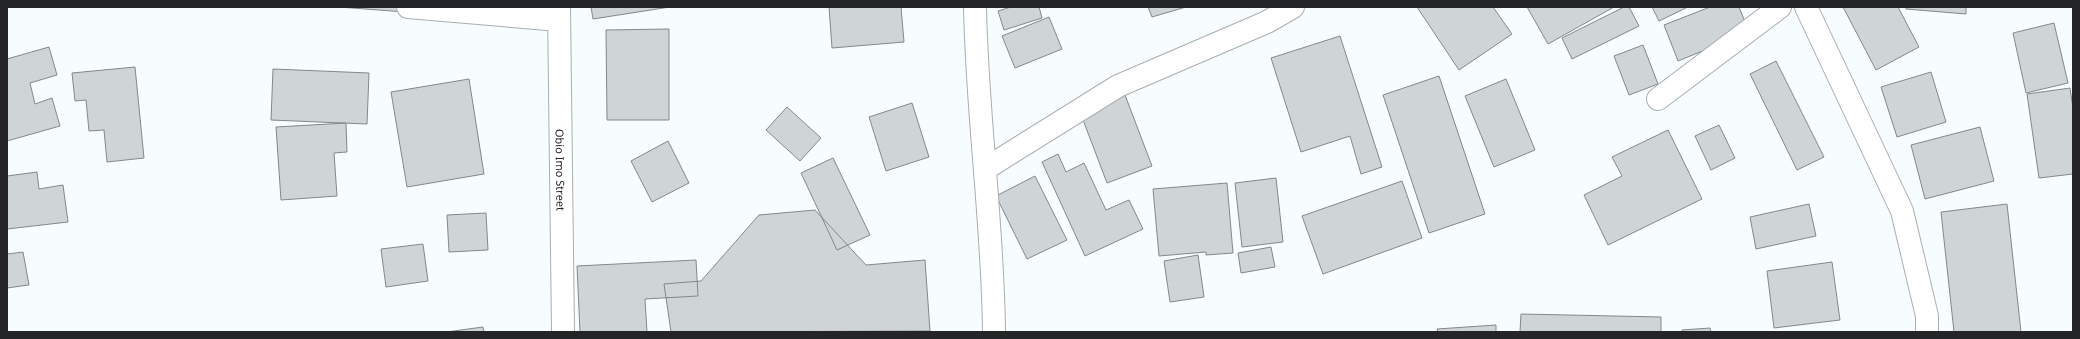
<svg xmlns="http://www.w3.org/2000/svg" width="2080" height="339" font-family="'Noto Sans',sans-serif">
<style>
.building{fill:#cfd4d6;stroke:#83888a}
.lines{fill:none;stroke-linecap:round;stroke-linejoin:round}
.minor-casing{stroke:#a9aeb0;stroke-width:24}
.minor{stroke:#fff;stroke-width:22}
.labels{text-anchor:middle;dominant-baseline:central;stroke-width:3;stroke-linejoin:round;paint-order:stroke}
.street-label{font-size:11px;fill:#232526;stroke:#fff}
</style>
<rect width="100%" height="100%" fill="#f7fcfe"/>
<path class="building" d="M339,7H406L405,12Z
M591,7H670L593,19Z
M829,7H901L904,42L832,48Z
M1011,7H1039L1042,18L1004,30L998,11Z
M1148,7H1186L1152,17Z
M1417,7H1493L1512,34L1459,70Z
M1527,7H1614L1548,44Z
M1624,7H1629L1639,26L1572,59L1562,38Z
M1652,7H1688L1659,21Z
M1710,7H1739L1749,32L1678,61L1664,25Z
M1843,7H1898L1919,47L1876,70Z
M1906,7H1966V14L1906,9Z
M1049,17L1062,49L1015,68L1002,36Z
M2054,23L2068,83L2026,93L2013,33Z
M669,29V120H607L606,30Z
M1340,36L1382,167L1361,174L1350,136L1301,152L1271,58Z
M1643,45L1658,84L1629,95L1614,56Z
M49,47L57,75L30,83L35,104L52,98L60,126L7,141V59Z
M1776,61L1824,157L1797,170L1750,74Z
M135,67L144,158L107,162L104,130L89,131L86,100L75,101L72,73Z
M273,69L369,73L367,124L271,120Z
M1931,72L1946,122L1897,137L1881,87Z
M1439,76L1485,214L1429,233L1383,95Z
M469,79L484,174L407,187L391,92Z
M1506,79L1535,150L1494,167L1465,96Z
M2070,88L2073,108V174L2039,178L2027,94Z
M1125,95L1152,166L1107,183L1080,112Z
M912,103L929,157L886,171L869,117Z
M787,107L821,138L800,161L766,130Z
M346,123L347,152L334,153L337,196L281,200L276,127Z
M1719,125L1735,158L1711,170L1695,136Z
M1980,127L1994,181L1925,199L1911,145Z
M1668,130L1702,199L1608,245L1584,195L1622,176L1612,157Z
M668,141L689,183L652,202L631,161Z
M1058,154L1066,172L1084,163L1106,210L1129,200L1143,229L1085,256L1042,162Z
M833,158L870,235L837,250L801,173Z
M37,172L39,189L63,185L68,222L7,229V176Z
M1035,176L1067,240L1027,259L996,196Z
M1276,178L1283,242L1242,247L1235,183Z
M1402,181L1422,238L1323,274L1302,216Z
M1227,183L1233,253L1206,255V252L1159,256L1153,189Z
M1809,204L1816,236L1756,249L1750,217Z
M2007,204L2021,332H1954L1941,212Z
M815,210L866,265L925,260L930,331L671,332L664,284L701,281L759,215Z
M486,213L488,250L449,252L447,215Z
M423,244L428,281L386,287L381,249Z
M1271,247L1275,267L1241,273L1238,253Z
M23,252L29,285L7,288V254Z
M1198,255L1204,297L1170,302L1164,261Z
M696,260L698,296L645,299L647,332H580L577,266Z
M1832,262L1840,320L1774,328L1767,271Z
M1521,314L1661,317V332H1520Z
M1496,325V332H1438L1437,329Z
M483,327L484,332H446Z
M1710,328L1711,332H1682V330Z"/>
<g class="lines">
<g class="minor-casing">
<g id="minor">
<path d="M408,7L559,20"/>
<path id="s1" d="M559,7L563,332"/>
<path d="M975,7C977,116 993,223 994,332"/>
<path d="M1806,7L1902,211L1927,316V332"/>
<path d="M1658,99L1780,7"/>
<path d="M985,169L1118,86L1267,22L1293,7"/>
</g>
</g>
<use href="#minor" class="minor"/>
</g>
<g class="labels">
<g class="street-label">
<text stroke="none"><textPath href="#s1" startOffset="163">Obio Imo Street</textPath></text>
</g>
</g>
<rect width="2080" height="339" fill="none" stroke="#232526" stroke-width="16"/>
</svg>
